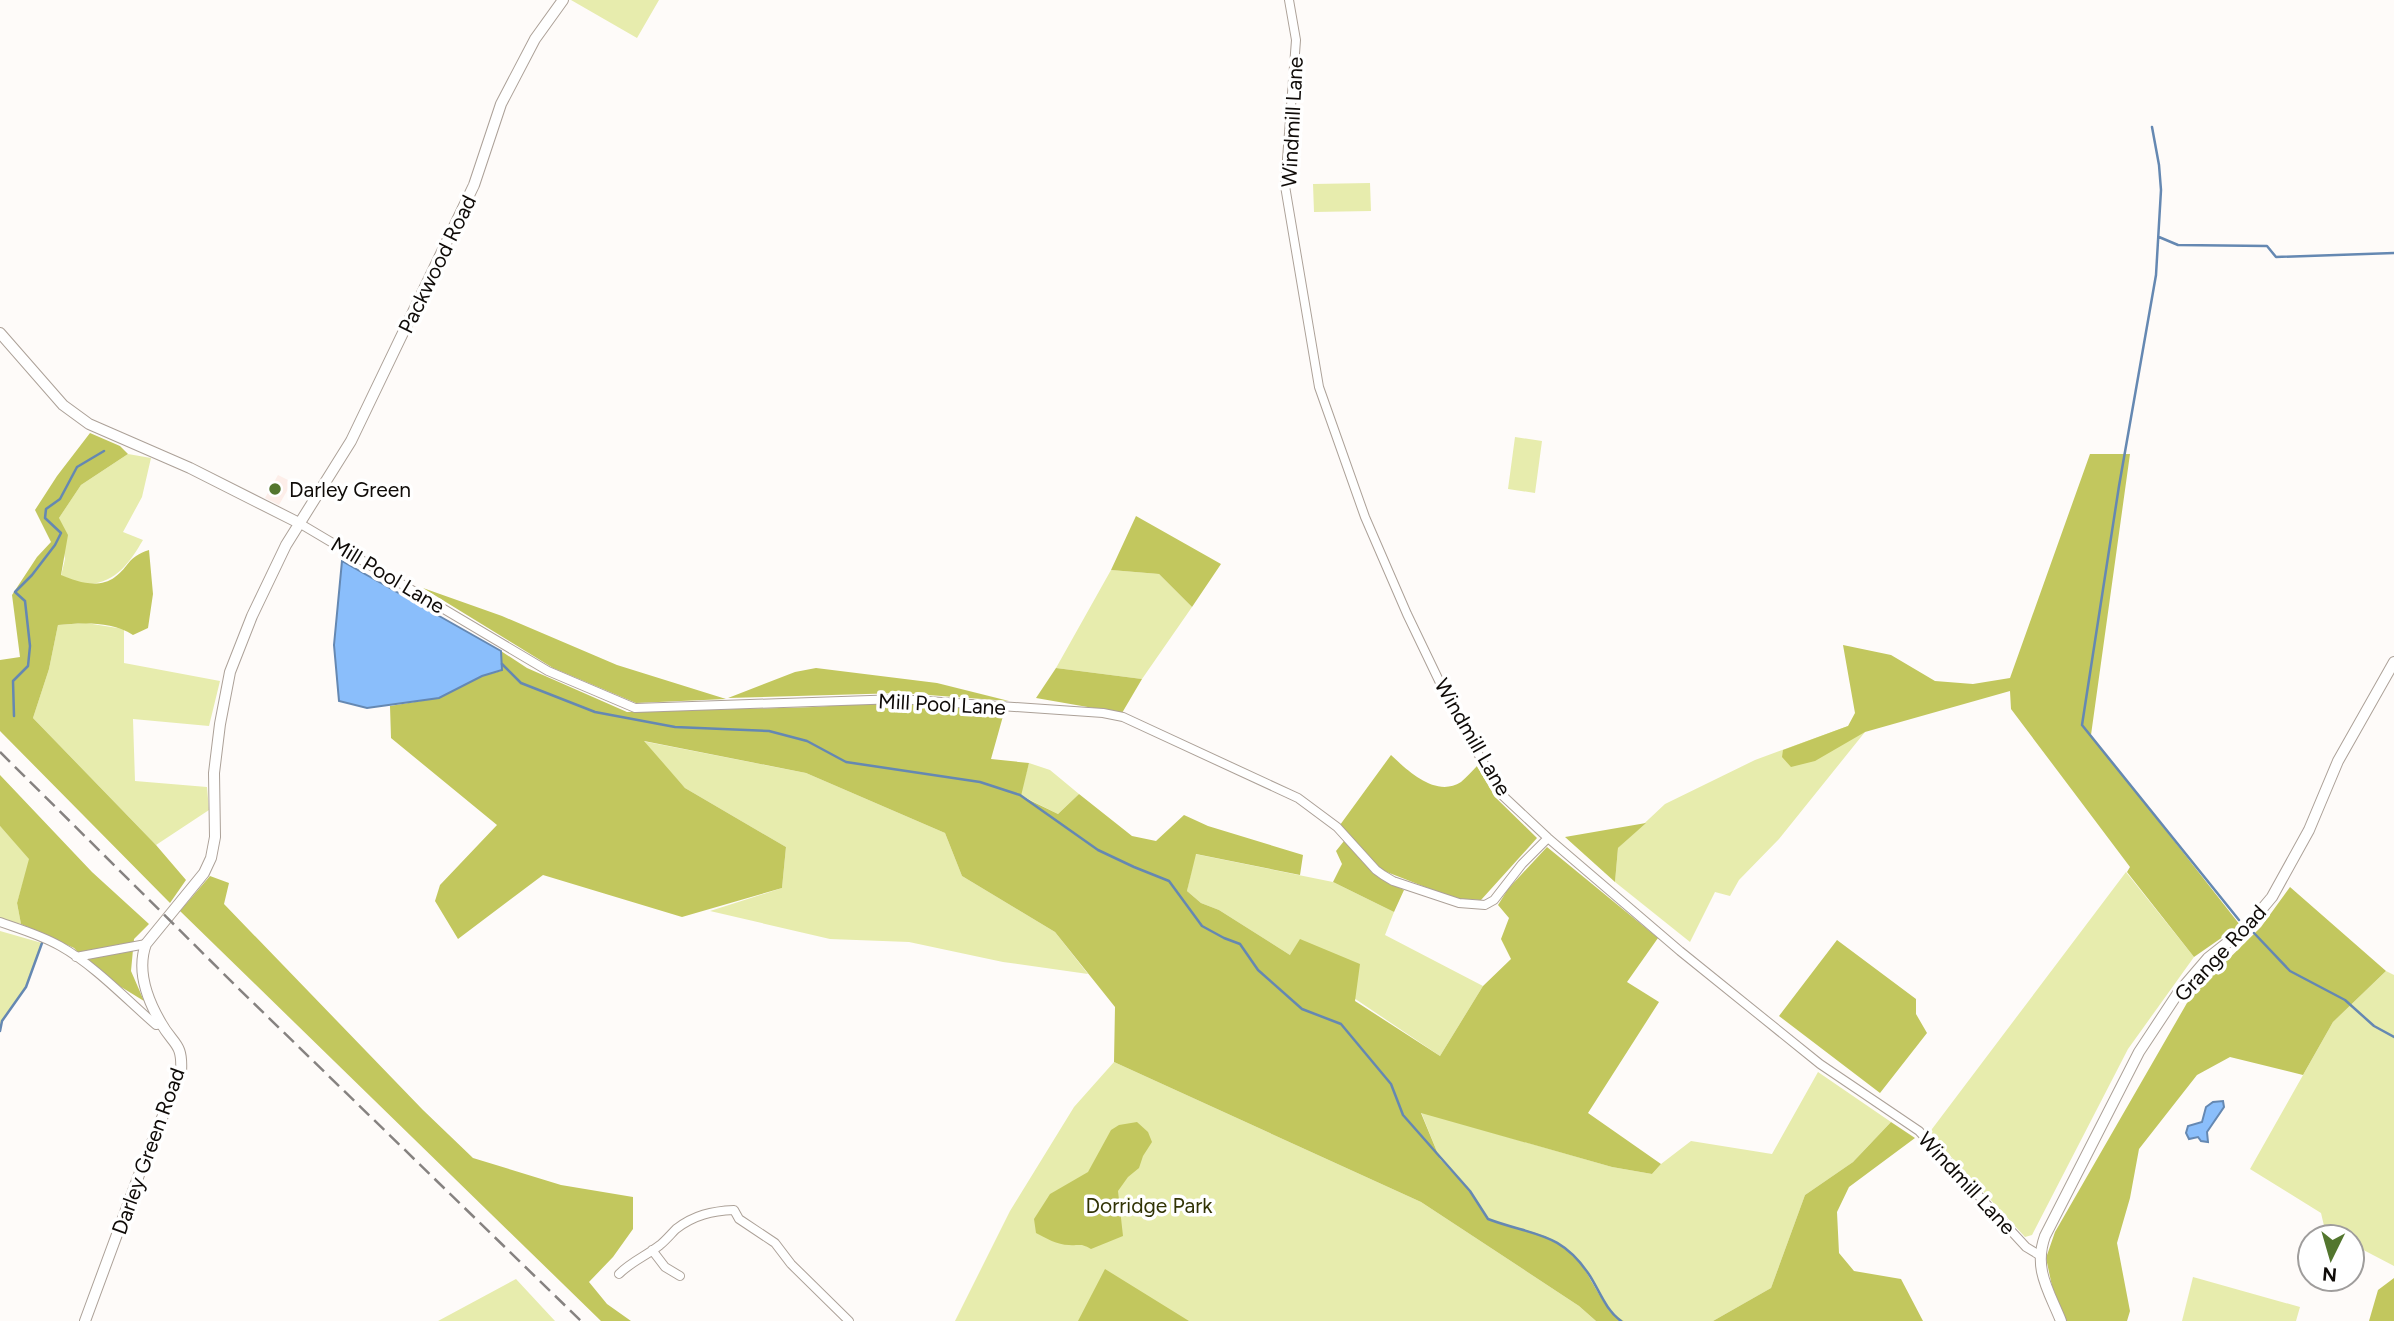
<svg xmlns="http://www.w3.org/2000/svg" width="2394" height="1321" font-family="Figtree,sans-serif">
<style>
.industrial{fill:#fdeee9}
.green{fill:#e7ecad}
.forest{fill:#c2c75e}
.water{fill:#8abefb;stroke:#6588b2;stroke-width:2}
.lines{fill:none;stroke-linecap:round;stroke-linejoin:round}
.stream{stroke:#6588b2;stroke-width:2.5}
.street-casing{stroke:#aca198;stroke-width:10}
.secondary-casing{stroke:#aca198;stroke-width:12}
.street{stroke:#fff;stroke-width:8}
.secondary{stroke:#fff;stroke-width:10}
.rail{stroke:#868280;stroke-width:2.5;stroke-dasharray:14 7;stroke-linecap:butt}
.poi-dot{fill:#53762e;stroke:#fff;stroke-width:2.5}
.labels{text-anchor:middle;dominant-baseline:central;stroke-width:7;stroke-linejoin:round;paint-order:stroke}
.street-label{font-size:21px;fill:#0f0b08;stroke:#fff}
.poi-label{font-size:21px;fill:#0f0b08;stroke:#fff;text-anchor:start}
.park-label{font-size:21px;fill:#313305;stroke:#fff}
</style>
<rect width="100%" height="100%" fill="#fefbf9"/>
<path class="industrial" d="M278,475L292,482L279,505L265,498Z"/>
<path class="green" d="M571,0H659L637,38Z
M1370,183L1371,211L1314,212L1313,184Z
M1515,437L1542,441L1535,493L1508,489Z
M128,454L151,458L142,497L123,532L143,540C130,562 116,583 88,584C80,584 69,578 61,576L65,559L59,518L81,485Z
M1111,570L1159,574L1192,607L1142,679L1056,668Z
M86,623L124,629V663L220,681L209,726L133,719L135,781L207,787L209,810L156,845L33,718L49,669L58,625Z
M1848,726L1865,732L1779,839L1739,880L1730,896L1715,892L1690,942L1615,882L1618,848L1665,804L1755,760Z
M642,741L806,773L945,833L962,876L1055,932L1088,974L1003,962L909,942L830,939L710,911L782,888L786,847L685,788Z
M1029,763L1050,770L1079,794L1058,814L1020,795Z
M0,826L30,859L17,903L21,924L0,919Z
M1195,854L1333,882L1394,912L1385,935L1483,986L1440,1056L1290,955L1219,910L1201,903L1187,891Z
M2126,872L2194,957L2128,1049L2032,1235L2025,1237L1929,1133Z
M0,931L42,943L26,987L2,1021L0,1031Z
M2386,971L2394,975V1266L2352,1244V1237H2339L2325,1230L2321,1213L2250,1169L2333,1022Z
M1114,1062L1421,1202L1579,1306L1596,1321H955L1010,1211L1074,1107Z
M1818,1072L1891,1122L1853,1162L1805,1195L1771,1288L1713,1321H1624L1612,1315L1589,1275L1502,1224L1488,1219L1470,1191L1440,1159L1421,1112L1612,1167L1652,1174L1661,1164L1691,1141L1772,1154Z
M2193,1277L2300,1307L2296,1321H2182Z
M516,1279L555,1321H438Z"/>
<path class="forest" d="M90,433L120,446L128,454L81,485L59,518L68,535L61,575C77,582 99,589 115,577C130,566 127,557 149,550L153,594L148,628L133,635C111,621 82,623 58,625L49,669L33,718L156,845L186,880L170,903L0,731V660L20,657L12,595L37,557L51,542L35,510L57,476Z
M2090,454H2130L2091,735L2240,925L2194,957L2127,872L2130,867L2011,709L2010,691L1865,732L1815,761L1791,767L1782,757L1783,750L1848,726L1855,713L1843,645L1891,655L1935,681L1973,684L2010,678Z
M1136,516L1221,564L1192,607L1159,574L1111,570Z
M423,588L502,616L617,665L726,699L636,703L553,668Z
M501,651L527,668L627,712L815,707L899,701L1005,709L991,759L1029,763L1021,796L1058,814L1079,794L1132,836L1156,841L1184,815L1208,826L1303,855L1300,875L1196,854L1187,891L1201,903L1219,910L1290,955L1300,939L1360,964L1355,1001L1440,1056L1483,986L1511,959L1501,939L1509,918L1498,905L1508,889L1547,847L1658,938L1627,982L1659,1002L1588,1113L1661,1164L1652,1174L1612,1167L1421,1113L1440,1159L1470,1191L1488,1219C1515,1229 1546,1231 1568,1250C1592,1270 1598,1307 1624,1321H1596L1579,1306L1421,1202L1114,1062L1115,1007L1055,932L962,876L945,833L806,773L644,741L685,788L786,847L782,888L682,917L543,875L458,939L435,901L440,885L497,825L391,738L390,706L439,698L482,676L501,671Z
M816,668L937,683L1009,701L901,693L728,698L795,672Z
M1056,668L1142,679L1122,713L1036,698Z
M1391,755C1408,771 1436,798 1461,782C1467,777 1472,771 1477,766L1495,797L1537,838L1481,900L1456,899L1379,869L1340,825Z
M0,775L92,872L149,924L134,939L131,971L144,1001L95,971L74,948L21,924L17,903L29,859L0,826Z
M1646,823L1618,848L1615,882L1565,837Z
M1344,841L1378,877L1404,890L1394,912L1333,882L1342,864L1336,851Z
M210,876L229,883L224,904L423,1110L473,1158L561,1185L633,1197V1229L613,1257L589,1282L607,1304L631,1321H601L180,911Z
M2290,887L2386,971L2333,1022L2303,1075L2230,1057L2197,1075L2139,1149L2130,1198L2117,1243L2130,1311L2127,1321H2066L2052,1286L2046,1258L2055,1232L2191,996L2261,927Z
M1837,940L1916,999V1014L1927,1033L1880,1093L1779,1016Z
M1137,1122L1148,1132L1152,1142L1143,1156L1139,1168L1128,1177L1118,1191L1123,1236L1091,1249C1080,1243 1081,1246 1069,1245C1057,1245 1046,1238 1036,1233L1034,1219L1050,1194L1088,1172L1111,1130L1119,1125Z
M1891,1122L1915,1138L1849,1187L1837,1212L1839,1253L1854,1271L1901,1279L1923,1321H1713L1771,1288L1805,1195L1853,1162Z
M1105,1269L1189,1321H1078Z
M2394,1278V1321H2369L2378,1290Z"/>
<path class="water" d="M342,561L501,651L502,670L482,676L439,698L367,708L339,701L334,645Z
M2223,1101L2224,1107L2207,1132L2208,1142L2201,1141L2198,1137L2189,1139L2186,1133L2188,1126L2202,1122L2206,1107L2213,1102Z"/>
<g class="lines">
<path class="stream" d="M2152,127L2159,165L2161,190L2156,275L2119,486L2082,725L2239,920
M2159,237L2178,245L2267,246L2276,257L2394,253
M502,664L521,683L595,712L675,727L769,731L807,741L846,762L980,782L1020,795L1098,850L1134,867L1169,881L1202,926L1224,938L1240,944L1258,970L1302,1009L1341,1024L1391,1084L1403,1115L1470,1191L1488,1219C1533,1236 1561,1231 1590,1276C1600,1292 1606,1310 1621,1321
M14,716L13,681L28,666L30,646L25,601L15,592L32,575L55,545L61,533L45,518L46,509L60,499L77,467L104,451
M2254,933L2290,971L2345,1000L2374,1026L2394,1037
M0,1031L2,1021L26,987L42,943"/>
<g class="street-casing">
<path id="street" d="M1289,0L1296,40L1285,186L1319,387L1365,517L1407,614L1455,714L1502,795L1548,838L1680,951L1820,1064L1919,1131L2026,1247L2039,1255
M299,523L548,671L635,708L899,699L1103,713L1123,717L1298,798L1337,827L1376,870L1383,875L1393,881L1459,903L1485,905L1494,900L1522,864L1548,838
M0,922C20,929 41,935 60,946C94,965 126,999 156,1025L161,1024
M76,957L146,944
M652,1250L665,1267L680,1276
M619,1274C632,1261 646,1256 660,1245C666,1240 671,1234 676,1229C694,1215 712,1211 734,1210L739,1219L775,1243L791,1264L849,1321"/>
</g>
<g class="secondary-casing">
<path id="secondary" d="M0,333L63,405L89,424L190,468L299,523
M85,1321L143,1164L181,1072C183,1042 173,1045 161,1023C147,999 136,971 146,944L204,873L211,858L215,837L214,773L220,724L230,672L252,616L286,545L351,441L474,185L501,104L535,39L563,0
M2061,1321C2049,1291 2033,1269 2045,1236L2139,1052L2178,993L2208,958L2246,928L2272,897L2309,830L2338,761L2394,662"/>
</g>
<use href="#street" class="street"/>
<use href="#secondary" class="secondary"/>
<path class="rail" d="M0,752L237,987L581,1321"/>
</g>
<circle class="poi-dot" cx="275" cy="489" r="7"/>
<g class="labels">
<g class="street-label">
<text transform="translate(1292 122) rotate(-87)">Windmill Lane</text>
<text transform="translate(437 264) rotate(-64)">Packwood Road</text>
<text transform="translate(388 575) rotate(31)">Mill Pool Lane</text>
<text transform="translate(942 704) rotate(3)">Mill Pool Lane</text>
<text transform="translate(1473 737) rotate(60)">Windmill Lane</text>
<text transform="translate(2220 953) rotate(-47)">Grange Road</text>
<text transform="translate(148 1151) rotate(-70)">Darley Green Road</text>
<text transform="translate(1967 1183) rotate(47)">Windmill Lane</text>
</g>
<g class="poi-label">
<text x="289" y="489">Darley Green</text>
</g>
<g class="park-label">
<text x="1149" y="1205">Dorridge Park</text>
</g>
</g>
<g transform="translate(2331 1258) rotate(185)"><circle r="33" fill="#ffffff" stroke="#9f9d9c" stroke-width="2"/>
<path d="M0-5L12 26L0 18L-12 26Z" fill="#53762e"/>
<text y="-10" font-size="19" font-weight="bold" text-anchor="middle" fill="#0f0b08">N</text>
</g>
</svg>
